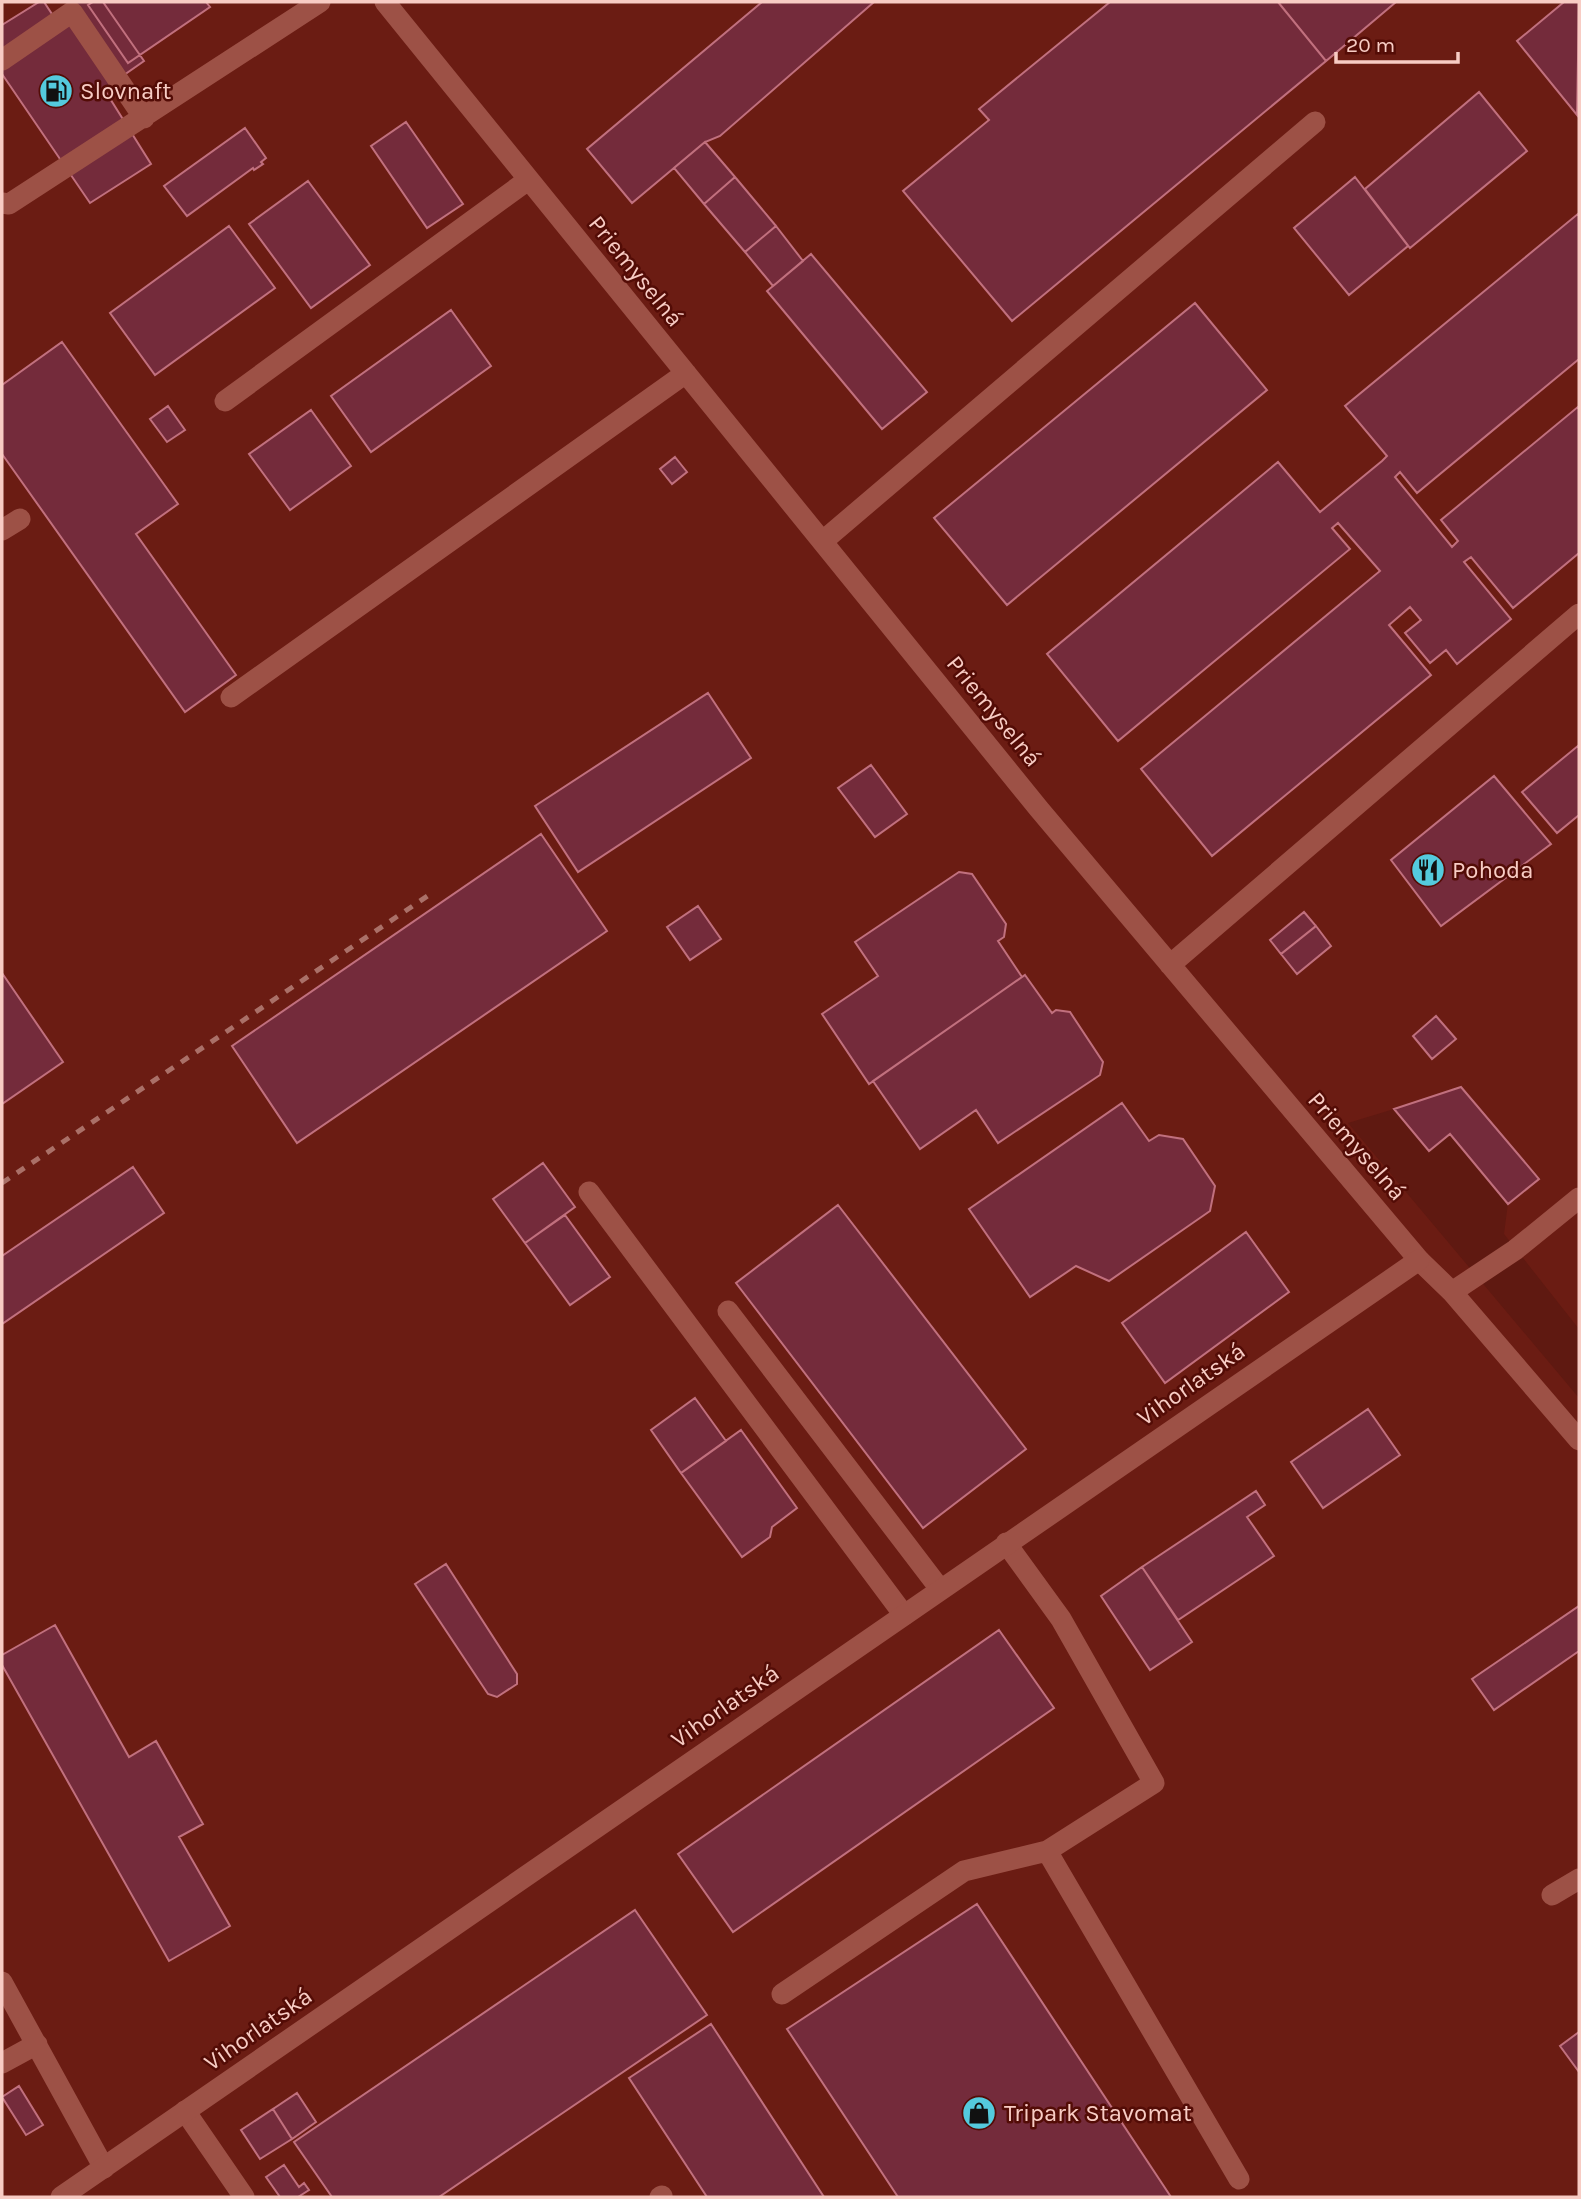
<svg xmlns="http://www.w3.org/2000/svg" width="1581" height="2199" font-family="Karla,sans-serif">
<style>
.built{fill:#6b1c13}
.building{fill:#742b3b;stroke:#c1707e;stroke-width:2}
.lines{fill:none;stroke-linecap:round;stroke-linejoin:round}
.lane{stroke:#9d5146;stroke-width:21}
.street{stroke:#9d5146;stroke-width:21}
.rail{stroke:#aa7068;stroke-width:5;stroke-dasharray:9 9;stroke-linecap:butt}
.labels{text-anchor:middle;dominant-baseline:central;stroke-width:5;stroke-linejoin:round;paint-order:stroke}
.poi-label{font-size:24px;fill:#f8ccc4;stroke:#530c06;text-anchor:start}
.street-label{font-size:24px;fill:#f8ccc4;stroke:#530c06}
</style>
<rect width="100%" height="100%" fill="#5f1911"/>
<path class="built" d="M2,2H1579V1329L1504,1234L1508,1203L1450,1134L1429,1151L1394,1109L1348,1123L1579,1398V2197H2Z"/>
<path class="building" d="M39,2H44L54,17L74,2H103L144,61L104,89L151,164L90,203L2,74V25Z
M93,2H206L210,7L128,63L88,5Z
M762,2H874L720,136L705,142L632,203L587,149Z
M1110,2H1278L1326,61L1012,321L903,191L989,120L979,109Z
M1278,2H1396L1326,61Z
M1564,2H1579L1577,115L1517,41Z
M1479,92L1527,151L1410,248L1365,189Z
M406,122L463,204L427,228L371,146Z
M245,128L266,158L261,162L263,164L254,170L253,168L187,216L164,186Z
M705,142L735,177L704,204L674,168Z
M735,177L776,226L745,252L704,204Z
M1355,177L1408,246L1349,295L1294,228Z
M308,181L370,265L311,308L249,224Z
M1579,213V359L1417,493L1400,472L1395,477L1452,547L1458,541L1441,520L1579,406V553L1513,608L1471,557L1464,562L1511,619L1457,664L1446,650L1430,663L1405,633L1421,620L1410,607L1389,625L1431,675L1212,856L1141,769L1380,571L1338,523L1332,528L1350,549L1118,741L1047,654L1278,462L1320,512L1382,461L1387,456L1345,406Z
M229,226L275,288L155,375L110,313Z
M776,226L803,261L773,286L745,252Z
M811,254L927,392L882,429L767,291Z
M1195,303L1267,390L1007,605L934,518Z
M451,310L491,366L371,452L331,396Z
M62,342L178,504L136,534L236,675L185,712L2,454V385Z
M168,406L185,430L167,442L150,419Z
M311,410L351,466L290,510L249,454Z
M675,457L687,472L672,484L660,469Z
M708,693L751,758L578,872L535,806Z
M1579,745V815L1557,833L1522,792Z
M871,765L907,814L875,837L838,788Z
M1494,776L1551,844L1441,926L1391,860Z
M541,834L607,931L297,1143L232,1046Z
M959,872L972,874L1006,924L1004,937L998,941L1022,977L869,1084L822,1014L878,976L855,942Z
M698,906L721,939L690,960L667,927Z
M1304,912L1316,926L1281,954L1270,940Z
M1316,926L1331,946L1297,974L1281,954Z
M2,973L63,1062L2,1104Z
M1025,975L1052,1013L1056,1010L1070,1012L1103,1062L1100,1075L998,1143L976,1110L920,1149L873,1081Z
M1436,1016L1456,1039L1432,1059L1413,1036Z
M1461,1087L1539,1179L1508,1204L1450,1134L1429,1151L1394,1109Z
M1122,1103L1149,1141L1159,1135L1183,1139L1215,1186L1210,1211L1109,1281L1076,1266L1030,1297L969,1209Z
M543,1163L575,1207L525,1243L493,1199Z
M133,1167L164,1213L2,1324V1256Z
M838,1205L1026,1449L923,1528L736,1283Z
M565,1215L610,1277L570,1305L525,1243Z
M1246,1232L1289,1292L1165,1383L1122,1323Z
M695,1398L726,1441L681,1473L651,1430Z
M1368,1409L1400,1455L1323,1508L1291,1462Z
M741,1430L797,1508L772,1527L770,1537L742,1557L681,1473Z
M1256,1491L1265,1505L1247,1517L1274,1556L1178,1620L1142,1567Z
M446,1564L517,1674V1684L497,1697L488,1694L415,1584Z
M1142,1567L1192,1642L1150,1670L1101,1596Z
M1579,1606V1651L1494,1710L1472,1679Z
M55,1625L129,1757L156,1741L203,1824L179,1837L230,1926L169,1961L2,1665V1655Z
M999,1630L1054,1708L733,1932L678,1854Z
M977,1904L1171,2197H898L787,2029Z
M635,1910L707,2015L439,2197H332L294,2142Z
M711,2024L824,2197H707L629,2078Z
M1579,2032V2072L1560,2046Z
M19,2086L43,2125L26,2135L2,2097Z
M297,2093L316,2122L292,2139L273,2109Z
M273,2109L292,2139L260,2159L241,2130Z
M284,2165L299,2187L304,2183L309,2190L298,2197H280L266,2177Z"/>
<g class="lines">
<path class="lane" d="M385,2L1039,809L1419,1260L1452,1292L1579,1440
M2,60L72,12L144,118
M2,203L9,204L320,2
M225,401L528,180
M2,530L20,519
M823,541L1315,122
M231,697L686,373
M1170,965L1579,614
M589,1192L904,1615
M1452,1292L1515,1250L1579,1198
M728,1311L940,1589
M1006,1543L1061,1619L1154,1783L1047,1851L1239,2179
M1552,1895L1579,1879
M2,1982L104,2168
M782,1994L964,1871L1047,1851
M2,2063L37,2044
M185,2111L244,2197
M660,2197L662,2196"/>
<path class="street" d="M61,2197L1419,1260"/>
<path class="rail" d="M2,1183L429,895"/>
</g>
<defs>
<g id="fuel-disc" transform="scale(1.75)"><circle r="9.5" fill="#54cadd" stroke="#530c06"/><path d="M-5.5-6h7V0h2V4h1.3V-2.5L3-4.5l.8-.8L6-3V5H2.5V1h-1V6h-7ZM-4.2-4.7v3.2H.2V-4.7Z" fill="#111"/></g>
<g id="restaurant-disc" transform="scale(1.75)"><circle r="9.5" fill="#54cadd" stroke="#530c06"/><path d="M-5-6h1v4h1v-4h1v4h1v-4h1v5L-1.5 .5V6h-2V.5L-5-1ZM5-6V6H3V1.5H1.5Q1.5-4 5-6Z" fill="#111"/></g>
<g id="shop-disc" transform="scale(1.75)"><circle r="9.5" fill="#54cadd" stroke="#530c06"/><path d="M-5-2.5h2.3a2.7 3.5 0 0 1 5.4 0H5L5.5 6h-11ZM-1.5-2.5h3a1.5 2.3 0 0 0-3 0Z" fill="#111"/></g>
</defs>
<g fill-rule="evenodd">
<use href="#fuel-disc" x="56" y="91"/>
<use href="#restaurant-disc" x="1428" y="870"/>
<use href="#shop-disc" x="979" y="2113"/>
</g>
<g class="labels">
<g class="poi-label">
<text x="80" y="91">Slovnaft</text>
<text x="1452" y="870">Pohoda</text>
<text x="1004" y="2113">Tripark Stavomat</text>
</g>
<g class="street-label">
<text transform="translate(636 271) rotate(51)">Priemyselná</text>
<text transform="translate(994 711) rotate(51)">Priemyselná</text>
<text transform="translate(1357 1146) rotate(49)">Priemyselná</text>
<text transform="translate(1191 1384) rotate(-35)">Vihorlatská</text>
<text transform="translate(725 1706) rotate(-35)">Vihorlatská</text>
<text transform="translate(258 2029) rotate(-35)">Vihorlatská</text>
</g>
</g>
<rect width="1581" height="2199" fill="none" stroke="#f8ccc4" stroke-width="7"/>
<path d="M1336 52v10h122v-10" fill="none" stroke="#f8ccc4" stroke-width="3.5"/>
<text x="1346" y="52" font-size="21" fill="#f8ccc4" stroke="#530c06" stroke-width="5" paint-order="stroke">20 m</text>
</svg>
